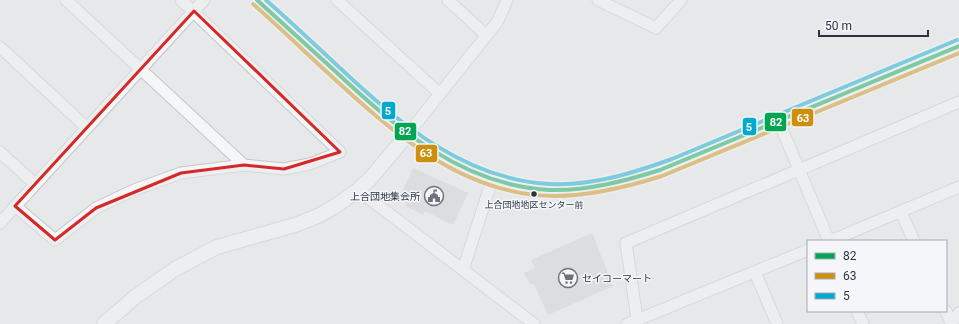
<svg xmlns="http://www.w3.org/2000/svg" width="959" height="324" font-family="Roboto,'Noto Sans JP',sans-serif">
<style>
.building{fill:#ced0d3}
.lines{fill:none;stroke-linecap:round;stroke-linejoin:round}
.minor-casing{stroke:#c4c6c8;stroke-width:13}
.tertiary-casing{stroke:#c4c6c8;stroke-width:16}
.minor{stroke:#f5f6f7;stroke-width:11}
.tertiary{stroke:#f5f6f7;stroke-width:14}
.bus-1-casing{stroke:#f4f6f9;stroke-width:7}
.bus-2-casing{stroke:#f4f6f9;stroke-width:7}
.bus-3-casing{stroke:#f4f6f9;stroke-width:7}
.bus-1{stroke:#00a651;stroke-width:4}
.bus-2{stroke:#ce8f0e;stroke-width:4}
.bus-3{stroke:#00a9ce;stroke-width:4}
.marked{fill:none;stroke:#d62828;stroke-width:3;stroke-linejoin:round}
.bus-dot{fill:#2b3445;stroke:#f4f6f9;stroke-width:1.5}
.labels{text-anchor:middle;dominant-baseline:central;stroke-width:3;stroke-linejoin:round;paint-order:stroke}
.bus-label{font-size:9px;fill:#2b3445;stroke:#f4f6f9}
.poi-label{font-size:10px;fill:#2b3445;stroke:#f4f6f9;text-anchor:end}
.line-badge{stroke:#f4f6f9;stroke-width:1.5}
.badge-label{font-size:11px;text-anchor:middle;font-weight:bold;fill:#fff}
</style>
<rect width="100%" height="100%" fill="#e6e8ea"/>
<path class="building" d="M413,168L468,193L453,225L425,211L423,215L405,206L407,203L399,199Z
M592,233L613,286L548,315L534,284H530L524,273L535,268L531,260Z"/>
<g class="lines">
<g class="minor-casing">
<path id="minor" d="M66,0L244,165L284,169L310,164L340,152L181,0
M337,0L440,94
M448,0L486,35
M598,0L656,28L681,0
M0,47L87,128
M779,122L829,241
M407,135L498,21L507,0
M0,152L35,184
M358,190L534,324
M15,206L55,240L96,208L134,190L181,173L244,165
M901,212L914,241
M0,223L204,0
M830,241L959,187
M463,270L492,180
M755,272L777,324
M857,311L863,324
M946,311L951,323
M637,319L626,243L959,102
M627,324L808,250
M951,324L959,313"/>
</g>
<g class="tertiary-casing">
<path id="tertiary" d="M257,0C285,25 312,50 340,76C390,122 439,167 508,184C523,187 540,190 556,190C596,189 636,179 674,165L959,46
M104,324L135,297L175,269L217,247L295,225L318,216L337,205L358,190L369,180L407,135"/>
</g>
<use href="#minor" class="minor"/>
<use href="#tertiary" class="tertiary"/>
<g class="bus-1-casing">
<path id="bus-1" d="M257,0C283,24 309,47 335,71C396,128 463,186 550,190C587,191 625,181 660,170L959,46"/>
</g>
<g class="bus-2-casing">
<path id="bus-2" d="M253,4C279,27 304,51 329,74C392,132 463,196 555,196C591,196 627,187 662,176L959,53"/>
</g>
<g class="bus-3-casing">
<path id="bus-3" d="M266,0C291,22 315,45 340,68C399,123 465,180 550,184C592,186 633,173 672,159L957,40"/>
</g>
<use href="#bus-1" class="bus-1"/>
<use href="#bus-2" class="bus-2"/>
<use href="#bus-3" class="bus-3"/>
</g>
<path d="M0 0H959V324H0ZM194,11L340,152L284,169L244,165L181,173L96,208L55,240L15,206Z" fill="#e6e8ea" fill-opacity=".55" fill-rule="evenodd"/>
<path class="marked" d="M194,11L340,152L284,169L244,165L181,173L96,208L55,240L15,206Z"/>
<defs>
<g id="civic-ring" transform="scale(1)"><circle r="9.5" fill="#f4f6f9" stroke="#6c737f" stroke-width="1.5"/><path d="M-.6-6.5H3V-4.5H.6V-3L4-1V1h2V6H-6V1h2V-1L-.6-3ZM-1.2 2.5V6h2.4V2.5Z" fill="#6c737f"/></g>
<g id="supermarket-ring" transform="scale(1)"><circle r="9.5" fill="#f4f6f9" stroke="#6c737f" stroke-width="1.5"/><path d="M-6-5.5h2.5l.6 2H6L4.5 2H-2.5L-4.4-4H-6ZM-1.5 3.2a1.3 1.3 0 1 0 .1 0ZM3 3.2a1.3 1.3 0 1 0 .1 0Z" fill="#6c737f"/></g>
</defs>
<g fill-rule="evenodd">
<use href="#civic-ring" x="434" y="196"/>
<use href="#supermarket-ring" x="568" y="278"/>
</g>
<circle class="bus-dot" cx="534" cy="194" r="3.5"/>
<g class="labels">
<g class="bus-label">
<text x="534" y="205">上合団地地区センター前</text>
</g>
<g class="poi-label">
<text x="420" y="196">上合団地集会所</text>
<text x="582" y="278" text-anchor="start">セイコーマート</text>
</g>
</g>
<g class="line-badge">
<rect x="381" y="101" width="15" height="19" rx="4" fill="#00a9ce"/>
<rect x="791" y="108" width="23" height="19" rx="4" fill="#ce8f0e"/>
<rect x="764" y="112" width="23" height="20" rx="4" fill="#00a651"/>
<rect x="742" y="117" width="15" height="19" rx="4" fill="#00a9ce"/>
<rect x="394" y="122" width="23" height="19" rx="4" fill="#00a651"/>
<rect x="415" y="144" width="23" height="19" rx="4" fill="#ce8f0e"/>
</g>
<g class="badge-label">
<text x="388" y="115">5</text>
<text x="803" y="122">63</text>
<text x="776" y="126">82</text>
<text x="749" y="131">5</text>
<text x="405" y="135">82</text>
<text x="426" y="157">63</text>
</g>
<rect x="807" y="240" width="140" height="72" fill="#f4f6f9" stroke="#a4a8b1"/>
<rect x="815" y="253" width="20" height="6" fill="#00a651" stroke="#a4a8b1"/>
<text x="843" y="260" font-size="12" fill="#2b3445">82</text>
<rect x="815" y="273" width="20" height="6" fill="#ce8f0e" stroke="#a4a8b1"/>
<text x="843" y="280" font-size="12" fill="#2b3445">63</text>
<rect x="815" y="293" width="20" height="6" fill="#00a9ce" stroke="#a4a8b1"/>
<text x="843" y="300" font-size="12" fill="#2b3445">5</text>
<path d="M819 30v6h109v-6" fill="none" stroke="#2b3445" stroke-width="2"/>
<text x="825" y="30" font-size="12" fill="#2b3445" stroke="#f4f6f9" stroke-width="3" paint-order="stroke">50 m</text>
</svg>
